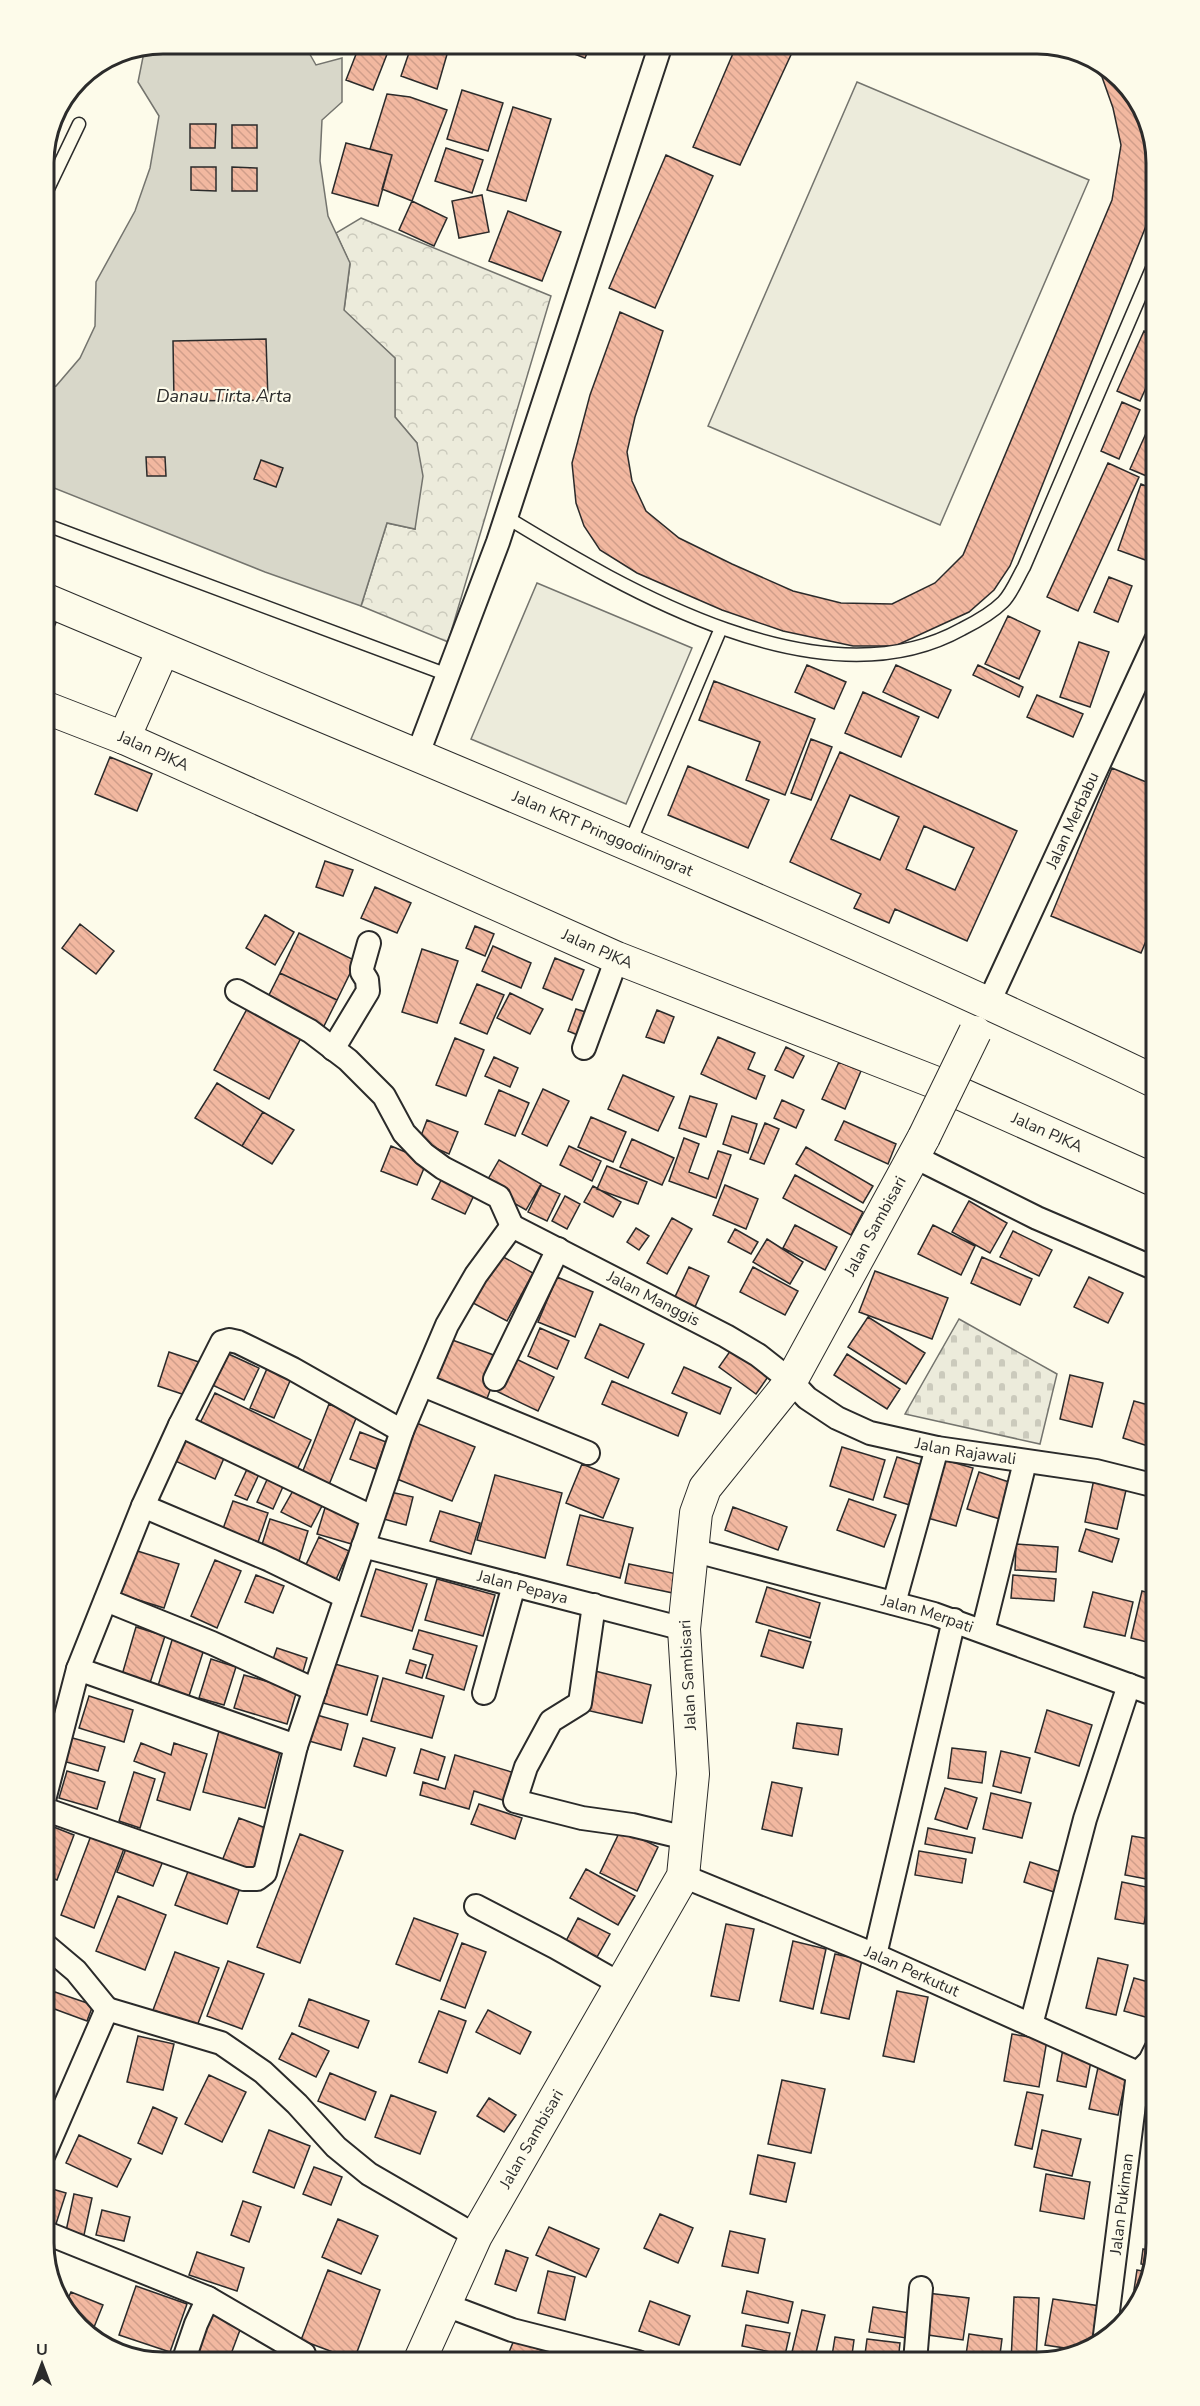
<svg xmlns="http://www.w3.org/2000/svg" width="1200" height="2406" font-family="'Nunito Sans',sans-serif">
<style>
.green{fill:#ecebdb;stroke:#74746e;stroke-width:1.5}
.forest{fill:url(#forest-crowns);stroke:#74746e;stroke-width:1.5}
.cemetery{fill:url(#cemetery-stones);stroke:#74746e;stroke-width:1.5}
.water{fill:#d8d7c9;stroke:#74746e;stroke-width:1.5}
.building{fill:url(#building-back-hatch);stroke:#2b2b2b;stroke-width:1.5;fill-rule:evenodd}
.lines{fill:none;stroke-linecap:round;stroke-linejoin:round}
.lane-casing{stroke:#2b2b2b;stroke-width:15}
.street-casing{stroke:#2b2b2b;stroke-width:26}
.secondary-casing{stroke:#2b2b2b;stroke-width:34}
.lane{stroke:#fdfbea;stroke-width:12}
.street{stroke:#fdfbea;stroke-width:22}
.secondary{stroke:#fdfbea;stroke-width:32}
.secondary-bridge-casing{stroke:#2b2b2b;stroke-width:34;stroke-linecap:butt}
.secondary-bridge{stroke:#fdfbea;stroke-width:32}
.labels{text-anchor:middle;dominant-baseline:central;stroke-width:4.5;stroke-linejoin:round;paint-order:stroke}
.street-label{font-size:16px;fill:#2b2b2b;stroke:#fdfbea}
.water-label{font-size:18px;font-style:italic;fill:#2b2b2b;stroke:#fdfbea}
.rim{fill:none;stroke:#2b2b2b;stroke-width:3}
</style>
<defs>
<pattern id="forest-crowns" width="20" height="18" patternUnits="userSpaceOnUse" patternTransform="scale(1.5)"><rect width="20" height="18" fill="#ecebdb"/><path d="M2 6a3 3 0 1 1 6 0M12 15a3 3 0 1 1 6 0" fill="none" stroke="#cbcabc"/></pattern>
<pattern id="cemetery-stones" width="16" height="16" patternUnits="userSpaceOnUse" patternTransform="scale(1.5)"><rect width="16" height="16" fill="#ecebdb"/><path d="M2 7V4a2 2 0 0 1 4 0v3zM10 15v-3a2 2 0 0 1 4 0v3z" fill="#cbcabc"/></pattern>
<pattern id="building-back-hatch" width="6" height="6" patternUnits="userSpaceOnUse" patternTransform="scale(1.5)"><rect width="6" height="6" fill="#f2b8a0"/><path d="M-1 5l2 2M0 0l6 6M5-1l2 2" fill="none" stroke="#d09e8a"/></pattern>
</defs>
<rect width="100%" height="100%" fill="#fdfbea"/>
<path class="green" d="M857,82L1089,180L940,525L708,426Z
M537,583L692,648L626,804L471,739Z"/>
<path class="forest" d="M361,218L551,296L448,642L361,606L387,523L415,529L417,443L395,417V358L344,311L350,264L336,233Z"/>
<path class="cemetery" d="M959,1319L1057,1374L1040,1444L905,1414Z"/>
<path class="water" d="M163,44H304L316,65L342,58V102L322,120L320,161L328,216L350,263L344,310L395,358V417L417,443L423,476L415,529L387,523L361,606L265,572L44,484V390L56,386L80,358L95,326L96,282L135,211L143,188L150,168L159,116L138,82L145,47Z"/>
<path class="building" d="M360,44H391L373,90L346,80Z
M412,44H450L437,89L401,76Z
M548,44H591L585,58Z
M737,44H796L740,165L693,147Z
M1087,60L1109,68L1148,118L1156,163V201L1010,566L994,590L969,612L895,646H853L783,631L722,610L637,573L600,550L584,526L576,503L572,463L590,395L620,312L663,331L635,417L627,452L632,481L646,511L679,538L732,564L793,591L841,603L892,604L935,583L963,555L1112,200L1121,145L1113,108L1102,77Z
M462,90L503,103L488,151L447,139Z
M387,94L410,97L447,110L412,201L382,189L392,155L370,149Z
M513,107L551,119L526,201L487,190Z
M190,124H216L215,148H190Z
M232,125H257V148H232Z
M346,143L392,155L378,206L332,193Z
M446,148L483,160L472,193L435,181Z
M666,155L713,176L655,308L609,288Z
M191,167H216V191L191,190Z
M232,167L257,168V191H232Z
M482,195L489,232L459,238L452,201Z
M412,201L447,218L434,246L399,230Z
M508,211L561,232L542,281L489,261Z
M1144,331L1156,337V381L1150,379L1140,401L1117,391Z
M266,339L268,400L174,401L173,341Z
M1122,402L1140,410L1119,459L1101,451Z
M1156,411V480L1130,469Z
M146,457H165L166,476H147Z
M261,460L283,468L276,487L254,479Z
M1108,463L1139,477L1078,611L1047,597Z
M1141,484L1156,490V536L1148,561L1118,550Z
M1109,577L1132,586L1118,622L1094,612Z
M44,609L59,615L44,652Z
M1008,616L1040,631L1019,679L985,664Z
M1079,642L1109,652L1090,707L1060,697Z
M807,665L846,682L834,709L795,692Z
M896,665L951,690L938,718L883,692Z
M978,665L1023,687L1019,697L973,675Z
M714,681L815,719L785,795L746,780L760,742L699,720Z
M863,692L919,717L901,757L845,733Z
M1037,695L1083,714L1073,737L1027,717Z
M811,739L832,747L811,800L791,793Z
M840,752L1017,831L967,941L895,909L889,923L854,908L861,894L790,862ZM850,795L899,817L880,860L831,839ZM924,826L974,848L955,890L906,869Z
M110,757L152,774L137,811L95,794Z
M688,766L769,800L748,848L668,815Z
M1112,768L1156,786V917L1141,953L1051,916Z
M325,861L353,870L343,896L316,887Z
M375,887L411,903L397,933L361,918Z
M265,915L294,932L275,965L246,948Z
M80,924L114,951L96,974L62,948Z
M475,926L494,934L485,956L466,948Z
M299,933L356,961L337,1000L280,973Z
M493,946L531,963L521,988L482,971Z
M422,949L458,961L437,1023L402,1012Z
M555,958L584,970L572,1000L543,988Z
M280,973L337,1000L322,1030L265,1003Z
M477,984L504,995L487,1034L460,1023Z
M510,993L543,1009L530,1034L497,1018Z
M247,1009L301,1038L269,1099L214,1070Z
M576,1009L589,1013L580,1036L568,1031Z
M657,1010L674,1017L664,1043L646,1037Z
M718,1037L755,1053L748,1069L765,1076L756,1099L701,1074Z
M455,1038L484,1050L466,1096L436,1085Z
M786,1047L804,1056L793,1078L775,1070Z
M494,1057L518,1068L510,1087L485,1076Z
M839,1062L861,1071L845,1109L822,1099Z
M623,1075L674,1097L658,1131L608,1109Z
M217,1083L263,1112L242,1146L195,1118Z
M543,1089L569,1101L547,1146L522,1134Z
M499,1090L529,1103L515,1136L485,1124Z
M690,1096L717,1104L706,1137L679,1128Z
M782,1100L804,1110L796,1128L774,1118Z
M263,1112L294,1130L272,1164L242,1146Z
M732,1116L757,1124L748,1153L723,1144Z
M591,1117L626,1132L613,1162L578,1147Z
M427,1120L458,1132L449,1154L419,1141Z
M844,1121L896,1144L888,1164L835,1140Z
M765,1123L779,1129L764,1164L750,1159Z
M684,1138L699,1144L689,1172L708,1179L718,1151L731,1155L716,1198L669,1181Z
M632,1139L674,1158L662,1185L620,1167Z
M391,1146L427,1161L417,1185L381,1171Z
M569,1146L601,1161L592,1181L560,1165Z
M806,1147L873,1186L863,1203L796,1164Z
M499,1160L541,1184L526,1210L484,1186Z
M607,1166L647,1182L638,1204L597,1189Z
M444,1174L477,1189L465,1214L432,1199Z
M795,1175L863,1212L851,1235L783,1198Z
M541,1185L560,1194L547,1221L528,1212Z
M725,1185L758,1199L746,1229L713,1215Z
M593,1186L621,1202L613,1217L584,1202Z
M565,1196L580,1204L567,1229L552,1221Z
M969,1201L1007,1223L990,1253L952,1232Z
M672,1218L692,1229L667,1274L647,1263Z
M795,1225L837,1247L825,1270L783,1248Z
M933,1225L975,1246L961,1275L918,1254Z
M636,1228L649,1236L639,1250L627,1242Z
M735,1229L758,1242L751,1254L728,1242Z
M1013,1231L1052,1250L1039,1276L1000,1257Z
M767,1239L803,1262L790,1284L753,1262Z
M496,1253L533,1273L507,1321L471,1302Z
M982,1257L1032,1279L1020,1305L971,1283Z
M689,1267L709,1276L694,1309L674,1299Z
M753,1267L798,1291L785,1315L740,1292Z
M875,1271L948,1298L932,1339L859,1312Z
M557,1277L593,1292L575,1337L538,1322Z
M1089,1277L1123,1293L1108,1323L1074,1307Z
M868,1317L925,1353L906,1384L848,1347Z
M600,1324L644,1344L628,1378L585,1358Z
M540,1328L569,1341L557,1369L528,1356Z
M444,1337L502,1358L485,1404L427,1384Z
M733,1347L770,1374L756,1394L719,1367Z
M222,1351L259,1368L244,1400L208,1383Z
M169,1352L199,1362L188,1396L158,1386Z
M847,1354L900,1389L887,1409L834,1375Z
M512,1357L554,1377L538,1411L496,1391Z
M269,1364L293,1374L274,1418L250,1408Z
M684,1367L731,1388L720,1414L672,1393Z
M1070,1375L1103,1383L1092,1427L1060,1419Z
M612,1381L687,1413L678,1436L602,1404Z
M215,1393L311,1440L294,1476L197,1429Z
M1134,1401L1156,1407V1427L1151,1447L1123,1438Z
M329,1404L357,1416L326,1492L299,1481Z
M414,1422L475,1447L452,1501L392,1477Z
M360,1432L386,1442L376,1469L350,1459Z
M183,1439L224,1458L215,1479L173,1460Z
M842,1447L885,1460L873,1500L830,1486Z
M897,1457L929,1467L916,1507L884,1497Z
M941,1459L973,1468L956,1526L924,1517Z
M582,1464L619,1479L603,1518L566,1503Z
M249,1465L261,1470L247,1500L235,1495Z
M979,1472L1015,1484L1003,1520L967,1509Z
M270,1473L286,1480L273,1509L257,1502Z
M495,1475L562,1493L545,1558L477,1540Z
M1094,1479L1127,1486L1117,1529L1085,1522Z
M294,1489L323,1504L311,1527L281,1512Z
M386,1491L413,1497L406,1525L380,1518Z
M849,1499L896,1515L884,1547L837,1530Z
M233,1501L268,1513L256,1548L220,1537Z
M733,1507L787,1527L778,1550L725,1530Z
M325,1508L363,1519L355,1545L317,1534Z
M440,1511L480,1523L471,1554L430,1541Z
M580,1515L633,1528L620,1578L567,1565Z
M270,1519L308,1531L298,1564L260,1551Z
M1086,1529L1119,1539L1112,1562L1079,1551Z
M319,1537L349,1551L333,1586L303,1571Z
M1016,1544L1058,1547L1056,1572L1015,1570Z
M131,1549L179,1564L164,1608L116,1593Z
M215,1560L241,1571L217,1628L191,1616Z
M629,1564L677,1574L673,1593L625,1583Z
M376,1569L427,1584L412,1631L361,1616Z
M256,1575L284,1586L273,1613L245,1602Z
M1013,1575L1056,1579L1054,1601L1011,1598Z
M437,1579L495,1595L483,1636L425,1620Z
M767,1587L820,1603L810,1638L756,1622Z
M1142,1591L1156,1595V1617L1151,1643L1131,1638Z
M1093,1592L1133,1602L1125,1636L1084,1627Z
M136,1627L165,1636L150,1683L122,1675Z
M419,1630L477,1646L464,1690L426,1678L433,1655L413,1649Z
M769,1630L811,1642L803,1668L761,1656Z
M173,1637L205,1646L188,1699L157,1689Z
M277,1648L307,1658L302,1675L271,1665Z
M211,1659L236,1667L224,1705L199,1698Z
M410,1660L426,1665L422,1678L406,1673Z
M335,1664L378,1676L367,1715L323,1703Z
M595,1671L651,1685L642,1723L586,1710Z
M244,1675L297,1690L287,1724L234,1708Z
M383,1678L444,1696L432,1738L371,1721Z
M89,1696L133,1710L124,1742L79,1728Z
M1047,1710L1092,1725L1079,1766L1035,1752Z
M317,1715L348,1724L341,1750L309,1741Z
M797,1723L842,1729L838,1755L793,1748Z
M219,1731L281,1748L265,1808L203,1792Z
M69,1737L105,1747L98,1771L63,1761Z
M363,1738L395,1748L386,1776L354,1766Z
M141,1743L171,1755L174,1743L207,1754L190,1810L157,1800L165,1773L134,1761Z
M952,1748L986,1752L982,1783L948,1778Z
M421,1749L445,1757L438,1780L414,1773Z
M1001,1751L1030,1758L1021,1793L993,1786Z
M455,1755L518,1774L509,1802L474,1791L469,1809L420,1795L423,1782L445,1789Z
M67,1771L105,1782L97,1809L59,1798Z
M134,1772L155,1779L140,1828L119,1821Z
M772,1782L802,1788L792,1836L762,1829Z
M945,1788L977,1798L967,1829L935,1819Z
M991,1793L1031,1803L1022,1838L983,1829Z
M479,1804L522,1818L515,1839L471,1824Z
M239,1818L271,1830L254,1873L222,1861Z
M46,1824L74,1835L57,1880L44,1875V1831Z
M928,1828L975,1838L972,1853L925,1844Z
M621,1829L658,1847L637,1891L600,1873Z
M92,1833L125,1846L94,1928L61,1915Z
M300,1834L343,1851L300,1963L257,1947Z
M1132,1836L1156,1840L1152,1880L1125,1875Z
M127,1846L163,1861L153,1886L117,1872Z
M919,1851L966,1859L962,1883L915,1875Z
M1030,1862L1064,1873L1057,1893L1024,1882Z
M189,1869L240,1888L227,1924L175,1905Z
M586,1869L635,1896L618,1925L570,1898Z
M1122,1882L1151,1888L1144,1924L1115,1919Z
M118,1896L166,1915L145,1970L96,1951Z
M414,1918L458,1934L440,1981L396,1964Z
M578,1918L610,1934L597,1957L566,1941Z
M726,1924L754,1929L739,2001L711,1996Z
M793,1941L826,1949L813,2009L780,2001Z
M462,1943L486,1952L465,2008L441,1999Z
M175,1952L219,1968L197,2026L153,2010Z
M835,1954L862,1960L849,2019L821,2013Z
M1098,1958L1128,1965L1116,2015L1086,2008Z
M228,1961L264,1974L242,2029L207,2016Z
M1134,1978L1156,1984V2020L1124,2011Z
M897,1991L928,1997L914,2062L883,2056Z
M55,1992L93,2005L87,2021L49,2007Z
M309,1999L369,2021L358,2048L299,2026Z
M488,2010L531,2032L520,2054L476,2032Z
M439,2011L466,2021L447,2073L419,2062Z
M292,2033L329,2051L316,2077L279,2059Z
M1012,2034L1047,2040L1039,2087L1004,2081Z
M138,2036L174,2044L163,2090L127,2082Z
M1063,2049L1092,2056L1086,2087L1057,2081Z
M1099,2063L1128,2069L1118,2115L1089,2109Z
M330,2073L376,2092L365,2120L318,2101Z
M209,2075L246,2092L222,2142L185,2124Z
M782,2080L825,2089L811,2153L768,2144Z
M1027,2092L1043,2095L1032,2149L1015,2145Z
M391,2095L436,2112L420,2154L375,2137Z
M489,2098L516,2115L504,2132L477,2116Z
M153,2107L177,2118L162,2154L138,2143Z
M269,2130L310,2146L294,2188L253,2172Z
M1042,2130L1081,2139L1072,2176L1034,2167Z
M79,2135L131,2159L117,2187L66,2163Z
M758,2155L795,2163L786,2202L750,2194Z
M314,2167L342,2177L331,2205L303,2194Z
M1046,2174L1090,2182L1084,2219L1040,2211Z
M49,2188L66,2193L55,2227L44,2223V2206Z
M74,2194L92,2198L84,2235L66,2231Z
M243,2201L261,2207L249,2242L231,2235Z
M102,2210L130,2217L124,2241L96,2235Z
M660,2214L693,2228L678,2263L644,2248Z
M338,2219L378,2236L361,2274L322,2257Z
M549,2227L599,2249L586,2277L536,2255Z
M1148,2227L1156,2228V2245L1146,2243Z
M730,2231L765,2239L758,2273L722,2266Z
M1143,2249L1154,2251L1150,2266L1141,2264Z
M506,2250L528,2258L516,2291L495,2284Z
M197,2252L244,2268L237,2291L189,2275Z
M328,2270L380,2290L354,2360L301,2340Z
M1137,2270L1148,2272L1142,2292L1134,2290Z
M548,2271L575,2277L565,2320L538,2313Z
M136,2286L187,2304L170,2352L119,2335Z
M747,2291L793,2302L788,2323L742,2313Z
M71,2292L103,2305L90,2337L65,2305Z
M927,2293L969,2298L963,2340L921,2334Z
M1014,2297L1039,2298L1036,2362H1011Z
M1053,2299L1100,2306L1094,2344L1085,2351L1045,2345Z
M650,2301L690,2316L679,2345L639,2331Z
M873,2307L910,2313L906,2338L869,2332Z
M210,2310L243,2322L228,2362H202L192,2359Z
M802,2310L825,2315L815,2357L792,2352Z
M746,2325L790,2333L785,2355L742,2346Z
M969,2334L1002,2339L999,2362H965Z
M835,2337L854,2340L851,2362H831Z
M867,2339L900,2343L898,2362H864Z
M514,2340L562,2358L560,2362H505Z
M1046,2352L1069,2356L1045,2361Z
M467,2353L489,2360L488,2362H465Z"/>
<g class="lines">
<g class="lane-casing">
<path id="lane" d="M44,197L79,124
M506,517C626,590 822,707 962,629C976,622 992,613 1003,602C1012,593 1018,577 1024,567L1156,259
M44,524L448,675
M629,845L721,628"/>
</g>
<g class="street-casing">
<g id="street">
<path d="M417,756L498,542L661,44"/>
<path d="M237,991L310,1031L348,1060L384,1096L404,1133L424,1154L443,1168L499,1197L512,1226"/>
<path id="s1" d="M989,1002L1156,640"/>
<path d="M584,1048L617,958"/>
<path d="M333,1049L368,991L367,980L362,972V968L369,943"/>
<path d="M915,1157L1037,1218L1156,1269"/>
<path id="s2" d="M512,1226L726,1336L758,1355L791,1381L807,1398L837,1418L870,1433L937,1448L1096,1471L1156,1486"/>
<path d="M495,1379L558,1249"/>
<path d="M423,1385L588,1453"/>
<path d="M180,1425L372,1517"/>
<path d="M143,1506L270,1560L346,1597"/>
<path id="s3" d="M363,1546L684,1629"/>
<path id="s4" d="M692,1550L934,1614L1156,1695"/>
<path d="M106,1600L212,1643L315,1690"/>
<path d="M894,1603L937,1448"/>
<path d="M594,1605L580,1703L551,1721L526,1767L515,1801L582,1818L632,1825L686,1838"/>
<path d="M983,1631L1025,1462"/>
<path d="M78,1669L143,1506L180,1425L222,1342L229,1340L238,1342L293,1369L402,1431"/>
<path d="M484,1693L514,1585"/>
<path d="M44,1800L78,1669L296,1746"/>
<path d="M44,1809L244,1879H257L265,1873L296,1746L402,1431L447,1325L476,1275L512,1226"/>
<path id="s5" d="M683,1876L875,1955L1138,2073L1105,2335"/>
<path d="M476,1906L555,1947L622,1985"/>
<path d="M44,1944L76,1971L107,2009"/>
<path d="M875,1955L954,1620"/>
<path d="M1031,2025L1085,1819L1129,1685"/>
<path d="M1156,2078L1138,2073L1150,2061L1156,2049"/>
<path d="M44,2154L107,2009L221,2043L263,2072L297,2104L336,2147L369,2174L476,2236"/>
<path d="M44,2232L208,2298L196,2324L183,2362"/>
<path d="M208,2298L304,2354"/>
<path d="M446,2305L512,2330L638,2362"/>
<path d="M915,2362L921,2288"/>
</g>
</g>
<g class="secondary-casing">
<g id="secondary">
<path id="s6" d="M44,599C416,756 792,907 1156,1082"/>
<path id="s7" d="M44,707L124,738L617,958L934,1082L1156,1181"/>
<path d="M124,738L163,650"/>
<path id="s8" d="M419,2362L476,2236L683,1876L693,1774L684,1629L696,1513L705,1488L791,1381L924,1137"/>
</g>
</g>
<use href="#lane" class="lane"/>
<use href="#street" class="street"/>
<use href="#secondary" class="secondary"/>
<g class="secondary-bridge-casing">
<path id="secondary-bridge" d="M924,1137L975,1032"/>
</g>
<use href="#secondary-bridge" class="secondary-bridge"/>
</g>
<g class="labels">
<g class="street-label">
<text stroke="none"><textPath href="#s7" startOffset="118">Jalan PJKA</textPath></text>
<text stroke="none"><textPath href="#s1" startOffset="200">Jalan Merbabu</textPath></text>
<text stroke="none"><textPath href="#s6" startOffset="606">Jalan KRT Pringgodiningrat</textPath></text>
<text stroke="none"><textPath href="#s7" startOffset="604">Jalan PJKA</textPath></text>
<text stroke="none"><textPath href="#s7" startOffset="1090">Jalan PJKA</textPath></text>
<text stroke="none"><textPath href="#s8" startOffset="1258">Jalan Sambisari</textPath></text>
<text stroke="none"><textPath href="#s2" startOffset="159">Jalan Manggis</textPath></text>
<text stroke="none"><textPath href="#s2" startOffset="513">Jalan Rajawali</textPath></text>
<text stroke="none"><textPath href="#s3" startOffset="165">Jalan Pepaya</textPath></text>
<text stroke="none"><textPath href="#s4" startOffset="244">Jalan Merpati</textPath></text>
<text transform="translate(688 1675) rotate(-93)">Jalan Sambisari</text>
<text stroke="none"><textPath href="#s5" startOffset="248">Jalan Perkutut</textPath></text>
<text stroke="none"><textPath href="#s8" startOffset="250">Jalan Sambisari</textPath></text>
<text transform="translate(1122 2204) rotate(-83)">Jalan Pukiman</text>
</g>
<g class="water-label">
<text x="224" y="396">Danau Tirta Arta</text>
</g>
</g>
<path d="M0 0H1200V2406H0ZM163 54H1037A109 109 0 0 1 1146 163V2243A109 109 0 0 1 1037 2352H163A109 109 0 0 1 54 2243V163A109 109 0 0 1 163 54Z" fill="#fdfbea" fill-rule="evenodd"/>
<path class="rim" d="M163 54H1037A109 109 0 0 1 1146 163V2243A109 109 0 0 1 1037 2352H163A109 109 0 0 1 54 2243V163A109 109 0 0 1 163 54Z"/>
<g transform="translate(42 2364)" stroke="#fdfbea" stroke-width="4.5" paint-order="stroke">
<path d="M0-4.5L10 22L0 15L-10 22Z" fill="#2b2b2b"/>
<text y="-9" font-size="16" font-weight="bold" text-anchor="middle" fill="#2b2b2b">U</text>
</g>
</svg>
